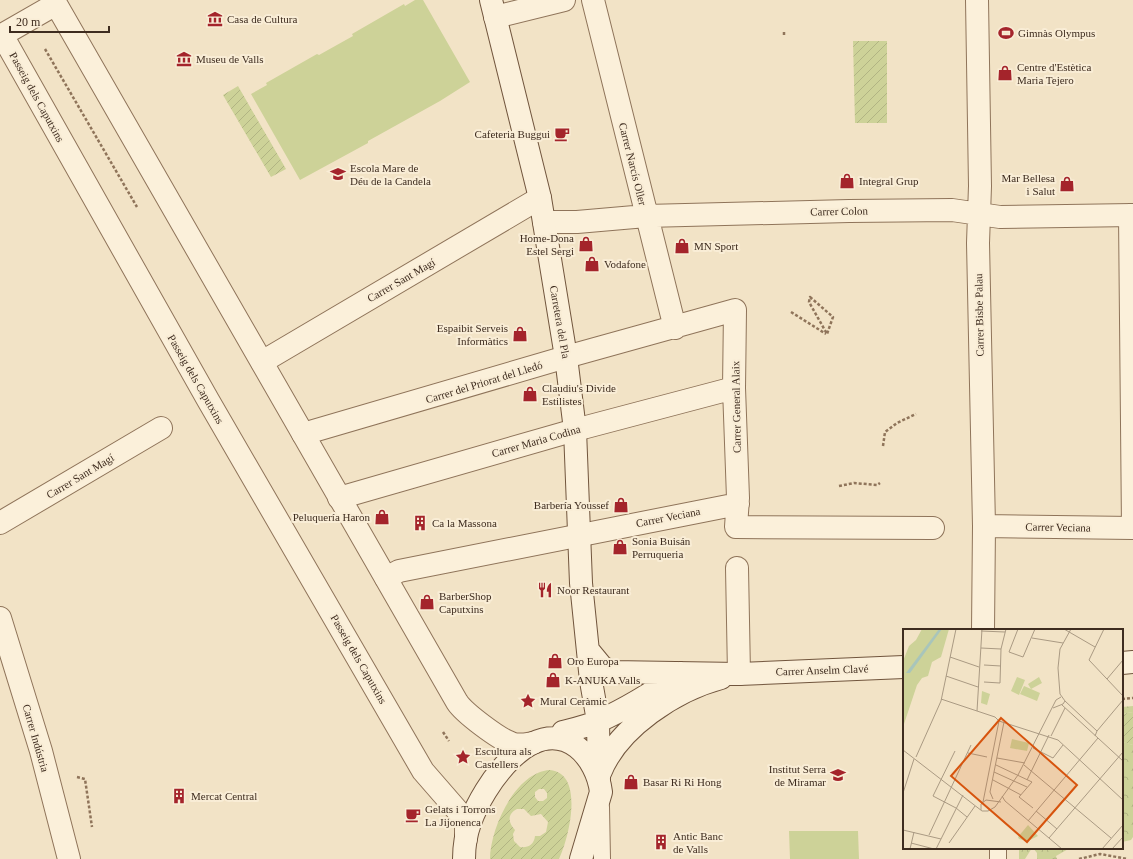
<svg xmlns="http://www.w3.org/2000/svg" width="1133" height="859" font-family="'Times New Roman',serif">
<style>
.park{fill:url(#park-crowns)}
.garden{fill:url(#garden-furrows);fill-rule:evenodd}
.pitch{fill:#cdd298}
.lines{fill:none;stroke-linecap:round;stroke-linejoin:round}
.service-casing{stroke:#8f745a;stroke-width:18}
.minor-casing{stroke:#8f745a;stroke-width:24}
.tertiary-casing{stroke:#8f745a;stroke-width:24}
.secondary-casing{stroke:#71553d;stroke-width:24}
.path{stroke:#8f745a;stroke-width:2.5;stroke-dasharray:3 2;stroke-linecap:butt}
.service{stroke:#fbf0da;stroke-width:16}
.minor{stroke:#fbf0da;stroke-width:22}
.tertiary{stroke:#fbf0da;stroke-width:22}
.secondary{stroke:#fbf0da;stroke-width:22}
.labels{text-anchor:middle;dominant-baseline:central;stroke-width:4;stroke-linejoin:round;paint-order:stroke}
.poi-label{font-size:11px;fill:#3e2c1f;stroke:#f9edd6;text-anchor:start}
.street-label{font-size:11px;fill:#3e2c1f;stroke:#f9edd6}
.inset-road{fill:none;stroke:#aa9a83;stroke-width:1}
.view{fill:#d7540e;fill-opacity:0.15;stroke:#d7540e;stroke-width:2}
.inset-edge{fill:none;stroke:#3e2c1f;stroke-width:2}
</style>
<defs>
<pattern id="park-crowns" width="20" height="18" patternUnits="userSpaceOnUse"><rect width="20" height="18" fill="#cdd298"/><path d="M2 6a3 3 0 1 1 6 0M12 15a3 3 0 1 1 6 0" fill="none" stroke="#b1b483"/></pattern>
<pattern id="garden-furrows" width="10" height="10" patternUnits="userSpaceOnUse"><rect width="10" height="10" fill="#cdd298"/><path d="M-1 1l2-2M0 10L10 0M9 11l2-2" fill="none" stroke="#b1b483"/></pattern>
</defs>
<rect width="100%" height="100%" fill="#f2e3c6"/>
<path class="park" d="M1133,706V712L1122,714V707Z
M1122,742L1133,745V837L1131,840L1122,842Z
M1019,848H1032L1025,859H1019Z
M1033,848H1070L1056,856L1057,859H1037V853Z"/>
<path class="garden" d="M853,41H887V123H855Z
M238,86L286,169L271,177L223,95Z
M1133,712V745L1122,742V714Z
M550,770C585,773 569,839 559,859H490C490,829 515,772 550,770ZM539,789H544L547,793V798L543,801H538L535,797V792ZM517,809H524L531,816L541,814L548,822L546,832L540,836H535C534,845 528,848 520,847L514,841L513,834L515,830C508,823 507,814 517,809Z"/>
<path class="pitch" d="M415,0H423L470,82L440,101L368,141V143L300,180L251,94L267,85L266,83L317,54L319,55L353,36L352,34L404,4L405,6Z
M789,831H858L859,859H790Z"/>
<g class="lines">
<g class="service-casing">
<path id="service" d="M601,807L602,859
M998,848V859"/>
</g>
<g class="minor-casing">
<path id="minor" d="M593,0L675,328
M977,0L980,186L978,243L984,526L983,630
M495,17L564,0
M1130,215L1133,528
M544,222H577L646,216L849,211L952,210L1000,217L1133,215
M262,362L540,198
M303,434L566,357L735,310L734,388L738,498L736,527L933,528
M339,498L575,430L734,388
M0,523L161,428
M984,526L1133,528
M737,568L739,674
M386,578L399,571L738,504
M0,618L41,751L69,859"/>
</g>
<g class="tertiary-casing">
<path id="tertiary" d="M466,839V824L463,817L423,771L208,400L2,35L56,4L457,702C464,713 499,739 511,743C518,746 526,744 533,743"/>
</g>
<g class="secondary-casing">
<path id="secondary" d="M491,0L540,198L566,357L575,430L581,583L591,681L598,721L599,781
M588,650L602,667L612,672L739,674L904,667
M1122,663L1133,662
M563,732C575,729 588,726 599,721C628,708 655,691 681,673
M600,773C618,727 676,690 721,678
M464,859C464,847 466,834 470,823C483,786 532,713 577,747C590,757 599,775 601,792L581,859"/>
</g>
<path class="path" d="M784,32V36
M45,49L137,207
M810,297L833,317L827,334L809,302Z
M791,312L826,334
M883,446L885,432L897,423L916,414
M839,486L854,483L877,485L880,483
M1122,699L1133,698
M443,732L449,741
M77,777L85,779L92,827
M1079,859L1100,854L1128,859"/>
<use href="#service" class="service"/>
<use href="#minor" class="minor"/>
<use href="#tertiary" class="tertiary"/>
<use href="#secondary" class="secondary"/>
</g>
<defs>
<g id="museum-bare" transform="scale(1.2)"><path d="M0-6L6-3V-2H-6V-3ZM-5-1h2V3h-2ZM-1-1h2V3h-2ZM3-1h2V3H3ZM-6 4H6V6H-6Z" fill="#a4242b" stroke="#f9edd6" stroke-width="2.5" paint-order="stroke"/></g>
<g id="stadium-bare" transform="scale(1.2)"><path d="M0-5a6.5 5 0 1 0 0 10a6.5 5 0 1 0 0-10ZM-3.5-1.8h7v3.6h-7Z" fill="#a4242b" stroke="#f9edd6" stroke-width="2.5" paint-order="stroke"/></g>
<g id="shop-bare" transform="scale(1.2)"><path d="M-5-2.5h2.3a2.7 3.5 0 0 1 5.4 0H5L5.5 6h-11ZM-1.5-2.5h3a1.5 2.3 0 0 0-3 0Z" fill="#a4242b" stroke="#f9edd6" stroke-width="2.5" paint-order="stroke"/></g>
<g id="cafe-bare" transform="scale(1.2)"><path d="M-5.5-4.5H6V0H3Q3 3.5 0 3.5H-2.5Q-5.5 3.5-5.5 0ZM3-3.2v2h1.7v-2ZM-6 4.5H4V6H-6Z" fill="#a4242b" stroke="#f9edd6" stroke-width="2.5" paint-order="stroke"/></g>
<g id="school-bare" transform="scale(1.2)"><path d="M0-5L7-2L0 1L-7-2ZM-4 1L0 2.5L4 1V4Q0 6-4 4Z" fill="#a4242b" stroke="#f9edd6" stroke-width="2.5" paint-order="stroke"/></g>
<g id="building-bare" transform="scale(1.2)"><path d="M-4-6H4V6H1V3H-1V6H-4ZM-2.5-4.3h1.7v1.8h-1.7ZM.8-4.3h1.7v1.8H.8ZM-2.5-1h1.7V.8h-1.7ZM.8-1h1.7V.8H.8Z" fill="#a4242b" stroke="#f9edd6" stroke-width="2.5" paint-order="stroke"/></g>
<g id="restaurant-bare" transform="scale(1.2)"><path d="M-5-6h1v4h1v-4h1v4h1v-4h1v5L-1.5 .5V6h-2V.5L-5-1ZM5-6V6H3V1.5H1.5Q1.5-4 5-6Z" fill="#a4242b" stroke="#f9edd6" stroke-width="2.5" paint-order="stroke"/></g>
<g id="sight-bare" transform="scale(1.2)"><path d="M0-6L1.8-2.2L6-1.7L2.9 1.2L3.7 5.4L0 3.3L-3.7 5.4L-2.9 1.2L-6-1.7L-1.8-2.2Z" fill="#a4242b" stroke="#f9edd6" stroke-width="2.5" paint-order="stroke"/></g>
</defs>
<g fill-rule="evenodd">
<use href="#museum-bare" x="215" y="19"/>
<use href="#stadium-bare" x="1006" y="33"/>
<use href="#museum-bare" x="184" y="59"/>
<use href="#shop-bare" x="1005" y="73"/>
<use href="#cafe-bare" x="562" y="134"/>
<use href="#school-bare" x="338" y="174"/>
<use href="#shop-bare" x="847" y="181"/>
<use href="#shop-bare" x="1067" y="184"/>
<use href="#shop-bare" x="586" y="244"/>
<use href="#shop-bare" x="682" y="246"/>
<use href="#shop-bare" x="592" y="264"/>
<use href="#shop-bare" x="520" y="334"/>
<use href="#shop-bare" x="530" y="394"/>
<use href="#shop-bare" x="621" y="505"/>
<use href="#shop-bare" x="382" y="517"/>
<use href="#building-bare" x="420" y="523"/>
<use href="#shop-bare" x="620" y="547"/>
<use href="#restaurant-bare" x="545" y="590"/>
<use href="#shop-bare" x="427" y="602"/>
<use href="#shop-bare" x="555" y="661"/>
<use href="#shop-bare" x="553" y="680"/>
<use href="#sight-bare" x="528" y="701"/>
<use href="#sight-bare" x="463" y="757"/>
<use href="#school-bare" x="838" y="775"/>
<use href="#shop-bare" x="631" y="782"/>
<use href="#building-bare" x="179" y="796"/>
<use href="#cafe-bare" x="413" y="815"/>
<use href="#building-bare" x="661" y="842"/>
</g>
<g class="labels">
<g class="poi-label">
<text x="227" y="19">Casa de Cultura</text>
<text x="1018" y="33">Gimnàs Olympus</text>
<text x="196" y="59">Museu de Valls</text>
<text x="1017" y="67">Centre d'Estètica<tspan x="1017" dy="13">Maria Tejero</tspan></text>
<text x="550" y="134" text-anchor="end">Cafeteria Buggui</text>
<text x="350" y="168">Escola Mare de<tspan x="350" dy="13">Déu de la Candela</tspan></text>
<text x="1055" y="178" text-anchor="end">Mar Bellesa<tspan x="1055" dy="13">i Salut</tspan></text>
<text x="859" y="181">Integral Grup</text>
<text x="574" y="238" text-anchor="end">Home-Dona<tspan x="574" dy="13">Estel Sergi</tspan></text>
<text x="694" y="246">MN Sport</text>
<text x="604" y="264">Vodafone</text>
<text x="508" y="328" text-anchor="end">Espaibit Serveis<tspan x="508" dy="13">Informàtics</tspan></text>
<text x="542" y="388">Claudiu's Divide<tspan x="542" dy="13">Estilistes</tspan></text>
<text x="609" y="505" text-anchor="end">Barbería Youssef</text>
<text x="370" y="517" text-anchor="end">Peluquería Haron</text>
<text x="432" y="523">Ca la Massona</text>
<text x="632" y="541">Sonia Buisán<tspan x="632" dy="13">Perruqueria</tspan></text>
<text x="557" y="590">Noor Restaurant</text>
<text x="439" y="596">BarberShop<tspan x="439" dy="13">Caputxins</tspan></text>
<text x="567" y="661">Oro Europa</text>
<text x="565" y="680">K-ANUKA Valls</text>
<text x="540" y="701">Mural Ceràmic</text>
<text x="475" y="751">Escultura als<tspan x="475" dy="13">Castellers</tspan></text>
<text x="826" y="769" text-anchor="end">Institut Serra<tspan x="826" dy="13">de Miramar</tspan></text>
<text x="643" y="782">Basar Ri Ri Hong</text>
<text x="191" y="796">Mercat Central</text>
<text x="425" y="809">Gelats i Torrons<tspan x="425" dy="13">La Jijonenca</tspan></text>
<text x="673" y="836">Antic Banc<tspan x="673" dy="13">de Valls</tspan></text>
</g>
<g class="street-label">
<text transform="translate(37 97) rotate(61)">Passeig dels Caputxins</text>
<text transform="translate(633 164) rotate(76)">Carrer Narcís Oller</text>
<text transform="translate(839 211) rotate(-1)">Carrer Colon</text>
<text transform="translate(401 280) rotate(-30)">Carrer Sant Magí</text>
<text transform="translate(979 315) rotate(-91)">Carrer Bisbe Palau</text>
<text transform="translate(560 322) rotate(80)">Carretera del Pla</text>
<text transform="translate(196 379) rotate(60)">Passeig dels Caputxins</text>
<text transform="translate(484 382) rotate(-17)">Carrer del Priorat del Lledó</text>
<text transform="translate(736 407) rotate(-91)">Carrer General Alaix</text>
<text transform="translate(536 441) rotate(-16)">Carrer Maria Codina</text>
<text transform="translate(80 476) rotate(-31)">Carrer Sant Magí</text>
<text transform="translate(668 517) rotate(-11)">Carrer Veciana</text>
<text transform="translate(1058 527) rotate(1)">Carrer Veciana</text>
<text transform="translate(359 659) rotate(60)">Passeig dels Caputxins</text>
<text transform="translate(822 670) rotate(-2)">Carrer Anselm Clavé</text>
<text transform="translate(36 738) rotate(74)">Carrer Indústria</text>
</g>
</g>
<g transform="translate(903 629)">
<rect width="220" height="220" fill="#f2e3c6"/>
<path d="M19,0H46L38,28L29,33L25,47L19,49L14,56L0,98V32L6,17L13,11Z" fill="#cdd298"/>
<path d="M125,196L135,207L125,212L116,210L115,208Z" fill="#cdd298"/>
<path d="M114,48L122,51L116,66L108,62ZM136,48L139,54L128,60L137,64L134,72L117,65L121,57L128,60L125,55ZM79,62L87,65L84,76L78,74ZM109,110L126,114L124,122L107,119Z" fill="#cdd298"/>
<path d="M36,0H39L7,44H3Z" fill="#a8c5bb"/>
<path class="inset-road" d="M115,0L106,23L120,28L132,0M161,0L192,18M201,0L186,31L220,67M78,2L102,3M129,9L160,14M78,19L98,20M47,28L76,38M81,36L98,37M155,39L157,20L168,0M43,47L75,58M204,50L220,31M81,53L97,54L98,20L103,0M38,70L92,88L96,92M162,72L194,102M159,76L220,132M150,79L160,75L162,72L157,65L155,39M74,82L79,0M96,92L155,111L220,171M148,107L162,79M192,107L194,102L220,71M130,119L150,129L160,116M0,121L79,182H85L92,178L115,146L153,71L158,68M52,122L30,167L53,179L64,188M65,124L84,128M13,128L38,72L53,0M94,129L122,134M93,136L129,153L116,168L130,179M121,136L208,209M91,143L124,158M90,151L118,166M124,151L146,106M0,164L11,130M99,167L102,172L159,220M90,170L87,163L101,93M80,173L96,92M78,181V175L83,171L98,173M133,182L154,200M143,191L161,170M125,192L195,109M0,201L38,210M26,206L68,116M146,209L220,123M8,214L31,220M46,214L72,177M7,220L11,203M33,220L60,166M199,220L220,196M209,220L220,208"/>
<path class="view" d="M98,89L174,156L124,213L48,147Z"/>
<rect width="220" height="220" class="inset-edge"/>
</g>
<path d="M10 26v6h99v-6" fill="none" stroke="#3e2c1f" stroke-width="2"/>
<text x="16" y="26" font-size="12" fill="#3e2c1f" stroke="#f9edd6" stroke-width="3" paint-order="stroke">20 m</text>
</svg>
